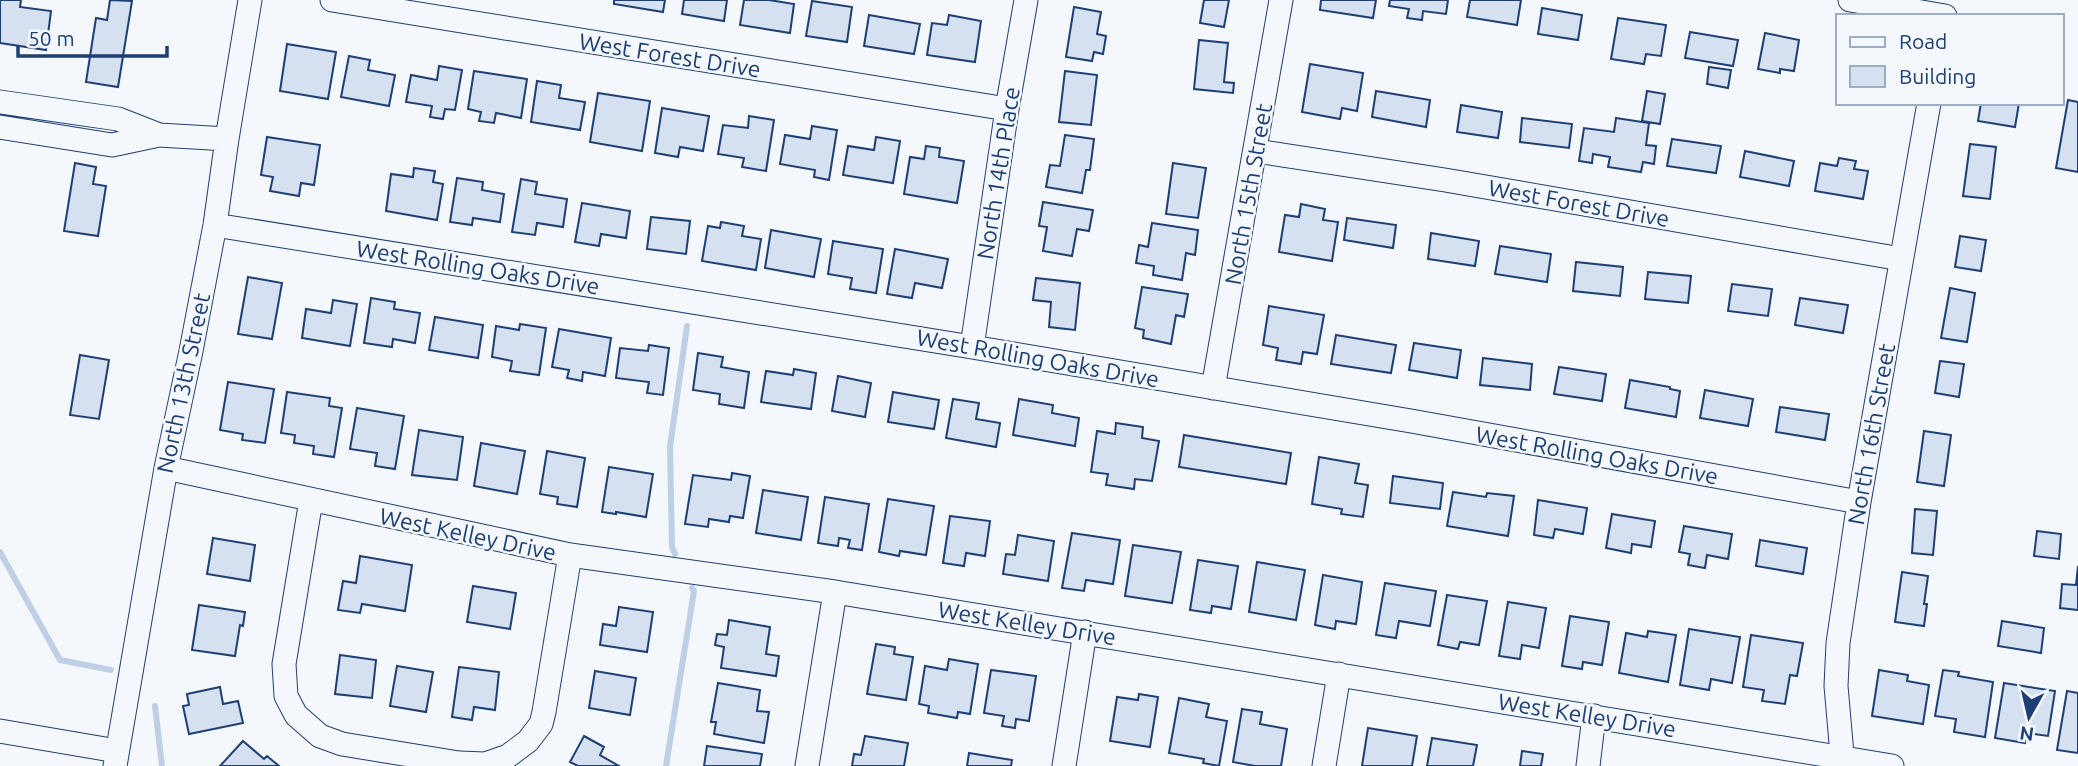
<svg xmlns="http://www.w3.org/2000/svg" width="2078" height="766" font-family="Ubuntu,sans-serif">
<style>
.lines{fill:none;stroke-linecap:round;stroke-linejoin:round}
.stream{stroke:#bed0e5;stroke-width:6}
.building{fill:#d5e0f0;stroke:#1d3f73;stroke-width:2}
.minor-casing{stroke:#1d3f73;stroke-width:25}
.minor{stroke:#f4f7fb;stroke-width:23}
.labels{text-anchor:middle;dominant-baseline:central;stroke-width:5;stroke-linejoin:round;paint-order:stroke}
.street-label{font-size:23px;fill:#1d3f73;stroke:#f4f7fb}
</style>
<rect width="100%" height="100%" fill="#f4f7fb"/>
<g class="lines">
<path class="stream" d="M0,552L60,660L111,670
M675,554L672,547L670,447L687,326
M155,706L162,766
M666,766L694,591L692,588"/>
</g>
<path class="building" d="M0,0H21L20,7L51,11L46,50L0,43Z
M110,0L132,1L118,87L86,82L96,18L107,20Z
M614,0H665L663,12L614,4Z
M684,0H727L724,21L682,14Z
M744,0H769L794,4L790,33L740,25Z
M1204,0H1229L1224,27L1200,23Z
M1321,0H1376L1373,18L1320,10Z
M1390,0H1448L1446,14L1423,11L1422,20L1407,18L1409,9L1389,6Z
M1470,0H1521L1517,25L1467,17Z
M812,1L852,7L847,42L806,36Z
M1074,7L1101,12L1097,34L1106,36L1103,54L1094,52L1092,61L1066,57Z
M1542,8L1582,15L1578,40L1538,34Z
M869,15L920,24L914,54L864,46Z
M949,15L981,21L975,62L927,55L932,23L947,25Z
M1618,18L1666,25L1661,56L1646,54L1644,64L1611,59Z
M1690,32L1738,40L1733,66L1685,58Z
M1765,33L1799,40L1794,71L1780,69V73L1758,69Z
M1199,40L1228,43L1224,82L1234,83L1233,93L1194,89Z
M287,44L336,52L328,99L280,91Z
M349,56L370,60L368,70L395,75L389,106L341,97Z
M1310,64L1363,73L1357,111L1342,108L1340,119L1302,112Z
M439,66L462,70L455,110L445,109L443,119L430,117L432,106L406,102L411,75L437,80Z
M1709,67L1731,70L1728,88L1707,84Z
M474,71L527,79L521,118L496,113L494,123L479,121L481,112L468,109Z
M1065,71L1097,75L1091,125L1059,122Z
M537,81L561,85L559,98L585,102L580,130L531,122Z
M1376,91L1430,100L1426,127L1372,117Z
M1647,91L1665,94L1660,124L1642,121Z
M598,93L650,101L642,151L590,142Z
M2068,100L2078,102V172L2056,168Z
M1981,103H2019L2015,127L1978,121Z
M1461,105L1502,112L1498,138L1457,132Z
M662,108L709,116L703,151L680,147L678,157L655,153Z
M749,116L774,120L766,171L742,167L744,158L718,154L723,125L748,128Z
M1522,118L1572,124L1569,148L1520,142Z
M1616,118L1649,123L1646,145L1656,146L1654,164L1643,162L1641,172L1608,167L1610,157L1593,154L1592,163L1579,161L1584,128L1614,132Z
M812,126L837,130L829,180L814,177L815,170L780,164L785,135L810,139Z
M1065,135L1094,139L1090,170H1086L1082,193L1046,187L1050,165L1060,166Z
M267,137L320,145L314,185L301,183L299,196L270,191L273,177L261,175Z
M876,137L900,141L893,183L843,175L848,146L874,150Z
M1672,139L1721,146L1716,173L1667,166Z
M1970,144L1996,147L1990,199L1963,196Z
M926,146L940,148L939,157L964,161L957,203L904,194L910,157L924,159Z
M1745,151L1794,161L1789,186L1740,177Z
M1839,158L1856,161L1854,169L1868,171L1863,199L1815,191L1820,163L1837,166Z
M75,163L96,167L93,184L106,186L98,236L64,231Z
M1173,163L1206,168L1198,218L1166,214Z
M414,168L435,171L433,182L443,184L437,220L386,211L391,174L413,177Z
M457,178L483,182L482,190L504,194L500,222L473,218L472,225L450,222Z
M521,179L537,182L535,194L567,199L563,227L537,223L535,235L512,232Z
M1043,202L1093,210L1089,231L1077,229L1072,256L1043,251L1047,227L1039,226Z
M582,203L630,211L626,238L601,234L599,246L575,242Z
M1301,204L1325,209L1323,220L1338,222L1332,261L1279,252L1285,215L1299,217Z
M651,217L690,221L686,254L647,249Z
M1347,218L1396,225L1393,248L1344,240Z
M721,222L744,226L742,236L761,239L756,270L702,261L708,226L720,228Z
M1152,223L1198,230L1195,255L1186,253L1182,280L1153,275L1154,266L1136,263L1139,245L1148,247Z
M771,230L821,239L814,277L765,268Z
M1431,233L1479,241L1475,266L1428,259Z
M1960,236L1986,240L1981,271L1955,267Z
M833,241L883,249L876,293L850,289L852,278L828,274Z
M1500,246L1551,254L1547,282L1495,274Z
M895,249L948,259L942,288L915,283L912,298L887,294Z
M1576,262L1623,267L1620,296L1573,291Z
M1648,272L1691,276L1688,303L1645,299Z
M248,277L282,283L272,339L238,334Z
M1036,278L1080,283L1075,330L1049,327L1051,302L1033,300Z
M1732,284L1772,289L1768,316L1728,311Z
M1142,287L1188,294L1184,317L1176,315L1171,344L1143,338L1144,330L1135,328Z
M1950,288L1975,293L1967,342L1941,338Z
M371,298L395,302L394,309L420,313L415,343L393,339L392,347L364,343Z
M1800,298L1848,305L1843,333L1795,325Z
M333,300L357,304L350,346L302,338L306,309L331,313Z
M1269,306L1324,315L1317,354L1303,352L1301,364L1276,360L1278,348L1263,345Z
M435,317L483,325L478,358L429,350Z
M520,324L546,328L539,375L510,371L512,361L492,357L496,326L519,330Z
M559,329L611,338L605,376L583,372L582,381L567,378L569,370L552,367Z
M1336,335L1396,345L1391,373L1331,364Z
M1414,343L1461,350L1457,378L1409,370Z
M649,345L669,348L663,395L647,393L649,382L616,378L620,348L648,351Z
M698,353L723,357L721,367L749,372L744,408L719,404L720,394L693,390Z
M80,355L109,360L99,419L70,415Z
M1483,358L1532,364L1530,390L1480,385Z
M1940,361L1964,364L1959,397L1935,393Z
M1559,367L1606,374L1602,401L1554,394Z
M794,369L816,373L811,409L761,402L766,371L793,375Z
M838,376L871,383L865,417L832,411Z
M1630,380L1670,387V389L1680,391L1676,417L1625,408Z
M228,382L274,389L265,443L242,440L243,434L220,430Z
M1705,390L1753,399L1748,426L1700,418Z
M287,392L330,398L329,406L342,408L334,457L313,454L314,446L294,443L295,435L281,433Z
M893,392L939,400L934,429L888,422Z
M953,399L979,403L976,419L1000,423L996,447L946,438Z
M1019,399L1053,405L1052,413L1079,418L1075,446L1013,435Z
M1780,407L1829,414L1825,440L1776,432Z
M357,408L404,416L395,469L375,466L377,453L350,449Z
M1116,423L1143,427L1142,438L1159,441L1152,481L1135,479L1134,489L1106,485L1108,474L1091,472L1097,431L1115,434Z
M419,430L463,437L457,480L412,475Z
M1924,431L1951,435L1944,486L1917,482Z
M1184,435L1291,453L1286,484L1179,467Z
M481,443L525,451L517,494L474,486Z
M547,451L585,458L577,507L557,504L558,497L540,494Z
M1319,457L1359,464L1355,483L1368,485L1363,517L1341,514L1342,509L1312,504Z
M609,467L653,474L646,517L616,512V514L602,512Z
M732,473L750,476L743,518L730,516L729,522L709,519L708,527L685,524L693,475L731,480Z
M1393,476L1443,483L1440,509L1390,503Z
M763,490L808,497L801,540L756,533Z
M1453,492L1486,497L1487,493L1514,496L1508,536L1447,526Z
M825,497L869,504L862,550L848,548L850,540L839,538L838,546L818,543Z
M888,499L934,506L926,555L900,551L899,556L879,552Z
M1538,500L1587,508L1583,534L1555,529L1553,538L1534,535Z
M1915,509L1937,511L1933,555L1912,553Z
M1612,514L1655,521L1651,547L1632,544L1631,553L1606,548Z
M950,516L990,521L985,556L966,553L964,566L943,563Z
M1684,526L1732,534L1728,559L1707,555L1705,568L1688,565L1690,554L1679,552Z
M2037,531L2061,534L2059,559L2034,556Z
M1072,533L1120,540L1113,584L1086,580L1084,591L1062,588Z
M1018,535L1054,541L1048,581L1003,574L1006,554L1015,555Z
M213,538L255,545L250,581L207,574Z
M1760,540L1807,548L1803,574L1756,566Z
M1133,545L1181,552L1172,603L1125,596Z
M360,556L412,565L405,611L362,604L360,613L338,610L343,581L356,583Z
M1198,560L1238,566L1231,609L1212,606L1211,613L1190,610Z
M1257,562L1305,570L1296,620L1249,612Z
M2078,566V610L2060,608L2062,584L2076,585Z
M1902,572L1928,576L1924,604H1927L1924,626L1895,622Z
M1323,575L1362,582L1356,624L1336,621L1335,629L1315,625Z
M1385,583L1436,591L1430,626L1399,621L1396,638L1376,635Z
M473,586L516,593L510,629L467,622Z
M1447,595L1487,601L1479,645L1460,642L1458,649L1438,645Z
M1508,602L1546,608L1539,648L1522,645L1520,659L1499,656Z
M199,605L245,612L243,626L240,625L235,656L192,650Z
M619,607L653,612L647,652L600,645L603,624L616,626Z
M1570,616L1609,622L1602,665L1583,662L1582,669L1562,666Z
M729,620L770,627L766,654L779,656L776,676L721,668L724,647L715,645L717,634L727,635Z
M2002,621L2044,628L2041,653L1998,646Z
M1689,629L1740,637L1732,683L1711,679L1709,690L1680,685Z
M1648,631L1676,635L1668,682L1619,673L1626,633L1647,637Z
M1751,635L1803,643L1797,676L1790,675L1785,704L1762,701L1764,690L1743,687Z
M876,644L895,647L894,654L913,657L906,700L867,694Z
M340,655L376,660L372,698L335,694Z
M949,659L978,664L970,714L958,712L957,718L928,713L929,706L919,704L925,666L947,670Z
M397,666L433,672L426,712L390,706Z
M459,667L499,672L495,710L474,707L472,720L452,717Z
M991,670L1036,676L1029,721L1016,719L1015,728L1002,726L1004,716L984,713Z
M1879,670L1908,675L1907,681L1929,685L1923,724L1872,716Z
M1943,670L1959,672L1958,676L1993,682L1985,737L1954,732L1956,719L1935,716Z
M595,671L636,678L630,715L589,708Z
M718,683L760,690L757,711L769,712L764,743L714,734L716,722H711Z
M2004,683L2055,691L2048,736L2026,733L2025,743L1995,738Z
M220,687L223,704L238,701L243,723L189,734L183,706L189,705L187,694Z
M2067,691L2078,693V753L2057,750Z
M1139,694L1158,697L1150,747L1110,741L1117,697L1138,700Z
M1179,698L1209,704L1206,717L1227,721L1219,766L1203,763L1204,759L1169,753Z
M1242,709L1262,712L1260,724L1287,729L1281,766H1255L1233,762Z
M1368,728L1417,736L1412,766H1362Z
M584,736L604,747L600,755L619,766H578L570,762Z
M865,736L908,743L904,766H852L854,754L861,755Z
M1432,738L1477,745L1473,766H1427Z
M243,741L264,759L267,756L279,766H220Z
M707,746L762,754L760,766H704Z
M1522,751L1543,754L1541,766H1520Z
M969,753L1012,760L1011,766H967Z"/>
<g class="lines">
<g class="minor-casing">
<path id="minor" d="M332,0L1007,109
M1850,0L1945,16
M0,102L118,119L159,135
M0,127L112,145L159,135L227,139
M1256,151L1445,180L1901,259
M215,225L972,347L1411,421L1859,502
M972,347L1007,109L1026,0
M1213,388L1281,0
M166,468L570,555L835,592L1892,766
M311,500L284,664L286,696L296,715L320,736L342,744L459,763L485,764L508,756L528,741L541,724L544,712L570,555
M0,731L117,751
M115,766L166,468L191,351L215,225L227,139L250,0
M807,766L835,592
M1064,766L1085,632
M1324,766L1339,674
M1588,766L1594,716
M1843,766L1836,686L1838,643L1859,502L1929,103"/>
</g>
<use href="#minor" class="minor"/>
</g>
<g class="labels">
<g class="street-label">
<text transform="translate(670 55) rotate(9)">West Forest Drive</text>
<text transform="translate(998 173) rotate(-81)">North 14th Place</text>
<text transform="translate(1248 194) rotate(-80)">North 15th Street</text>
<text transform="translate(1579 203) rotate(10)">West Forest Drive</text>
<text transform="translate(478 267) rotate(9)">West Rolling Oaks Drive</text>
<text transform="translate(1038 358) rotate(10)">West Rolling Oaks Drive</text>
<text transform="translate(183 383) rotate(-78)">North 13th Street</text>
<text transform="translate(1871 434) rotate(-80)">North 16th Street</text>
<text transform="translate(1597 455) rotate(10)">West Rolling Oaks Drive</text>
<text transform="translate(468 534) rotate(12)">West Kelley Drive</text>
<text transform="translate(1027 623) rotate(9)">West Kelley Drive</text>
<text transform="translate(1587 715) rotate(9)">West Kelley Drive</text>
</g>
</g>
<rect x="1836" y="14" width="228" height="91" fill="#f4f7fb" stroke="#9eadc5" stroke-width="2"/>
<rect x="1850" y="37" width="35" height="10" fill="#f4f7fb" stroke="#9eadc5" stroke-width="2"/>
<text x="1899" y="49" font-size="21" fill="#1d3f73">Road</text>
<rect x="1850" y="66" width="35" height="21" fill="#d5e0f0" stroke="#9eadc5" stroke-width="2"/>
<text x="1899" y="84" font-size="21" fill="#1d3f73">Building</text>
<g transform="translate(2029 717) rotate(188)" stroke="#f4f7fb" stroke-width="5" paint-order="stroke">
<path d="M0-5L12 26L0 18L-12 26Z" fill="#1d3f73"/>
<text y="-10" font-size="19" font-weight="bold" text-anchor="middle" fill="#1d3f73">N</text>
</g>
<path d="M18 46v10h149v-10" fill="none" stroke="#1d3f73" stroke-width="3.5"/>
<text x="28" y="46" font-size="21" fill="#1d3f73" stroke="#f4f7fb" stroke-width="5" paint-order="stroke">50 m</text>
</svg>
